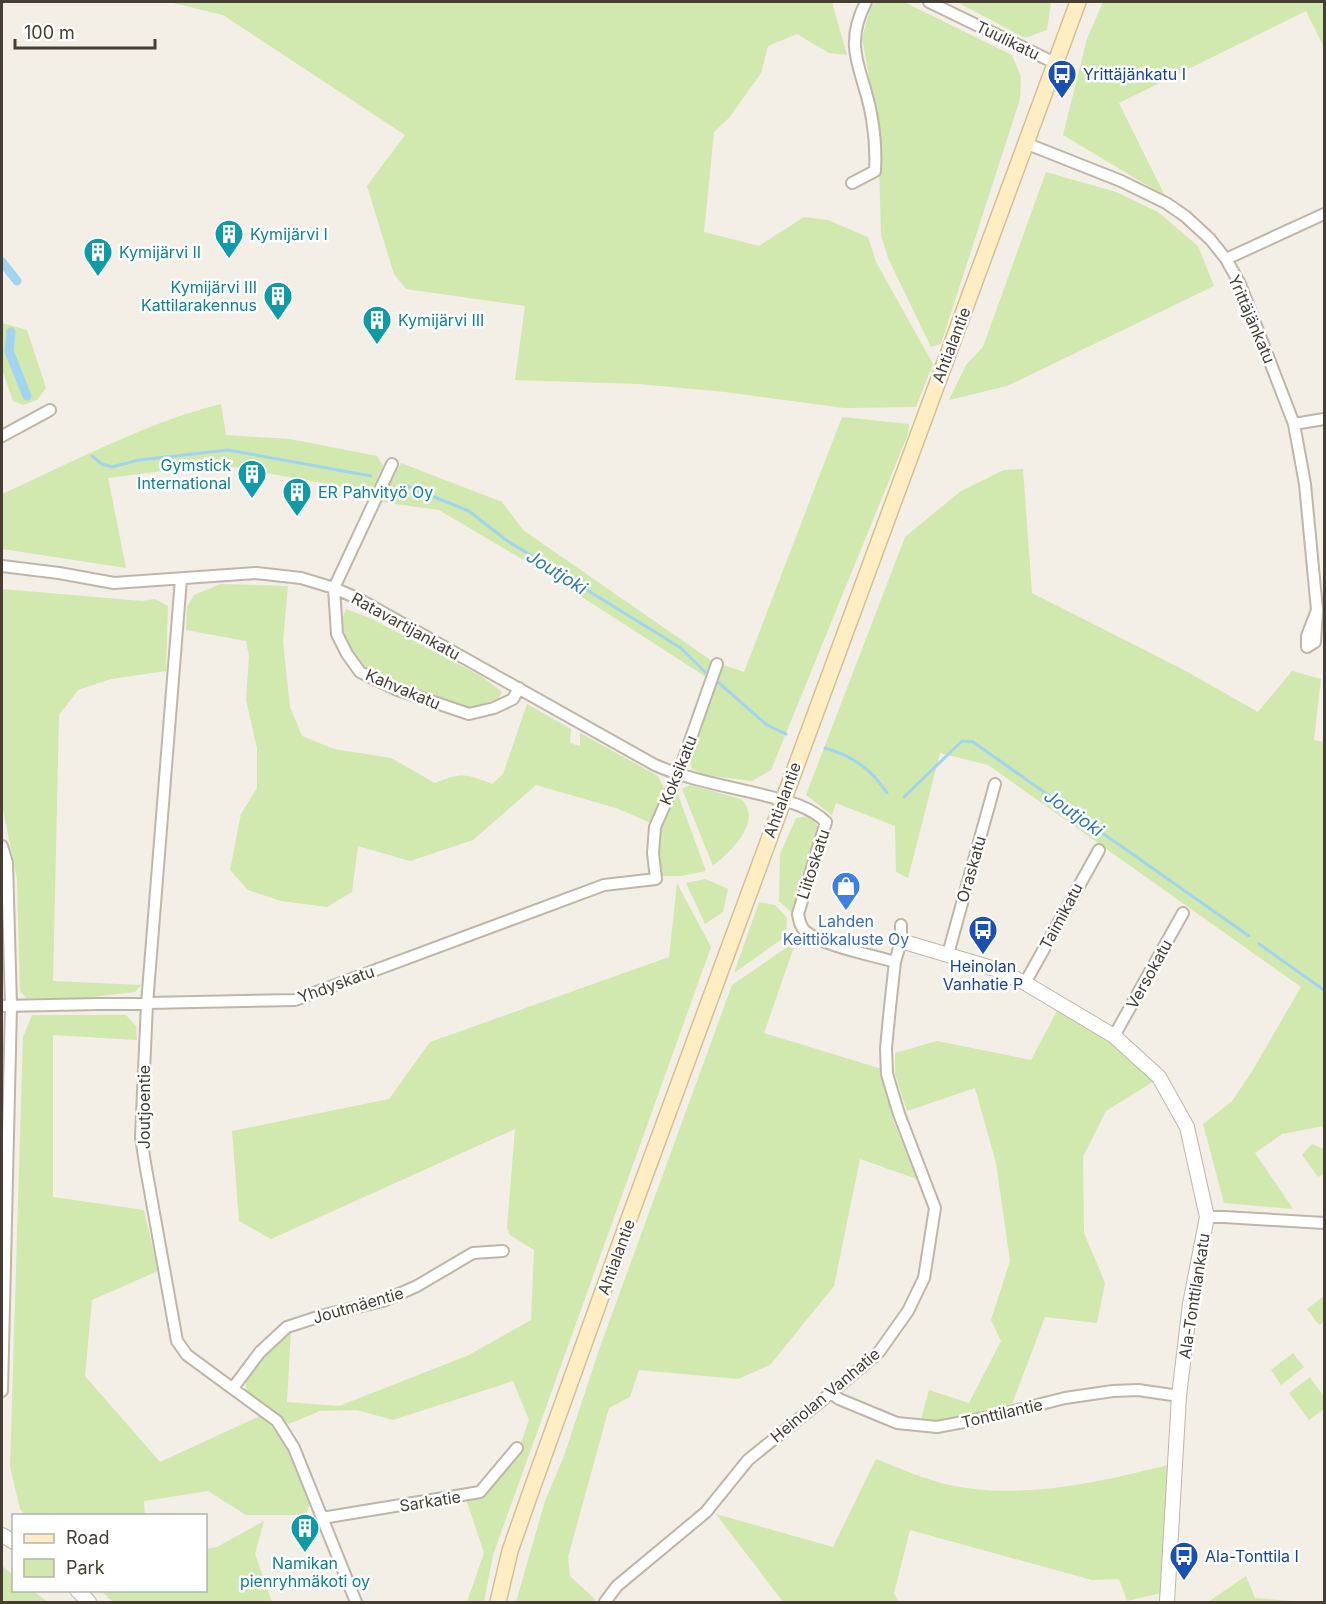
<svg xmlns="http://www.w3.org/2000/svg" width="1326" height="1604" font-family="Inter,sans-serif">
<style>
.green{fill:#d1e8ae}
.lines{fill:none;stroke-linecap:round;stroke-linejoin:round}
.stream{stroke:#a1d4f1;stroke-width:3}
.canal{stroke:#a1d4f1;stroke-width:9}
.minor-casing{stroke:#bfb6a8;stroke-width:14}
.tertiary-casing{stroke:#bfb6a8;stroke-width:16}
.secondary-casing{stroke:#d4c095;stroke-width:18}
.minor{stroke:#fff;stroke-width:10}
.tertiary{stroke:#fff;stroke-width:14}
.secondary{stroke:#ffeec4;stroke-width:15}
.labels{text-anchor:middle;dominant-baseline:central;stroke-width:5;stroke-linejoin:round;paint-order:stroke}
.street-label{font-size:16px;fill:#463e35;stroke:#fff}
.transit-label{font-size:16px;fill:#164399;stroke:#fff;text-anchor:start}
.culture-label{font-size:16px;fill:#0d838f;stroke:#fff;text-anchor:start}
.shop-label{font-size:16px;fill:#366cbe;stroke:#fff}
.water-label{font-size:18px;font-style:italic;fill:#2d7baa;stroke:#fff}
</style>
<rect width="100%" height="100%" fill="#f3eee6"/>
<path class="green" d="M169,2H832L847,55L829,53L797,34L768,46L761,73L729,118L714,132L704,232L759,246L804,217L828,220L868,237L876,262L933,364L916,407L844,408L725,392L639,384L515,380L525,306L406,289L394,274L367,186L405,135L223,15Z
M875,2H904L1012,55L1021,77L1020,99L941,344L931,347L888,258L881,235L878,127L862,38L870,9Z
M957,2H1051L1047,30L1025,38Z
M1103,2H1324V47L1306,11L1119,103L1165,196L1063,135L1087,39Z
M1046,172L1116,192L1158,212L1198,246L1214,286L1007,386L949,400L966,365L983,347Z
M2,323L27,330L46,388L37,400L23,405L13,401L2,369Z
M221,404L226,435L290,439L377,456L383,465L371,492L217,464L108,478L126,568L2,549V494C73,462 145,423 221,404Z
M842,417L909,424L908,434L771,770L752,781L705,775L692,769L689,757L723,665L744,672Z
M401,463L502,502L523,530L712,661L706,677L537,568L439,510L381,502Z
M1023,469L1032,593L1184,670L1258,712L1292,671L1321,679L1314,740L1324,742V1126L1282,1134L1255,1153L1293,1209L1224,1203L1203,1124L1232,1101L1251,1073L1301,987L988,765L940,753L908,878L896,872L895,826L836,803L832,815L806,795L905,537L961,491L1004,470Z
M221,584L288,586L283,642L290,707L302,736L334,749L391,758L435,783C462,772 466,774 492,784L503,774L527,704L571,729L570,743L580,746V733L658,776L665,791L651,823L616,808L536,785L473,840L410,861L358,846L352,892L327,907L281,901L248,890L230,870L241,814L257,788V748L246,700L249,656L246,641L186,630L187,607L194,595Z
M2,589L142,601L155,599L168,606L166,671L111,679L78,690L59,715L53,981L141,985L135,992L84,998H26L20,991L17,879L2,805Z
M346,609L372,619L481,676L502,692L498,699L466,709L399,685L362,666L347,646L342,619Z
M690,785L741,799C764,822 730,852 713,866L682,789Z
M677,792L706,871L681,876H659C656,849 656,833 666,808C669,801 670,796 677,792Z
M808,816L816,823L820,832L793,914L779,901L780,854L796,818Z
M705,879L728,889L723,912L705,924L686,883Z
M677,883L711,947L493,1555L484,1602H467L484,1553L466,1499L487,1495L485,1486L522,1440L529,1420L513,1381L393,1420L357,1410L320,1411L289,1424L247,1392L245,1380L263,1354L291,1329L287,1402L339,1406L469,1355L531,1320L534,1250L510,1235L507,1228L515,1129L271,1239L239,1221L232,1131L389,1099L430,1042L669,957Z
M759,902L775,905L787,918L786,936L734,973Z
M796,941L764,1033L882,1069L893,1120L917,1179L860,1159L834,1286L770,1365L738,1379L639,1370L630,1397L609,1408L568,1557L570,1576L595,1599L593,1602H516L545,1501L564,1456L600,1347L732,985Z
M1058,1009L1105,1037L1127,1054L1154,1081L1106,1111L1083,1157L1084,1233L1105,1283L1097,1323L1045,1317L1011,1407C982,1414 951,1424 921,1419L929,1390L969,1403L1001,1341L991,1320L1010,1261L996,1163L975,1088L907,1111L895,1074V1053L937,1041L1031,1060Z
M32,1015H126L136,1026L137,1040L53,1035V1197L144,1210L158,1271L92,1300L85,1376L160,1462L260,1416C287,1436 297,1473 310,1503L306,1515H246L208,1491L144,1501L145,1515H25L20,1509L10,1467L23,1037Z
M1312,1144L1324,1149V1174L1318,1177L1302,1155Z
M1324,1296V1321L1319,1325L1307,1309Z
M1293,1353L1304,1367L1281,1385L1271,1370Z
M1310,1377L1324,1397V1409L1309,1420L1289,1393Z
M876,1459C897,1467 919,1477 941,1483C1016,1502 1095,1483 1168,1465L1161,1593L1127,1601L1119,1579L1092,1580L910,1530L894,1593L899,1602H783L716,1514L833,1547Z
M264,1521L255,1554L272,1602H113L101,1591L206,1590V1549L217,1547Z
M2,1566L13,1575L14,1590L33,1591L48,1602H2Z
M1246,1576L1255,1598L1304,1602H1208Z"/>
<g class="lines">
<path class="stream" d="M92,456L102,464L112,467L139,460L228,450L371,476
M402,484L469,511L506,540L681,648L705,672
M719,683L767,725L786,734
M825,748C853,756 871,769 887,793
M904,797L962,741L973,742L1249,936
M1259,944L1324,990"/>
<path class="canal" d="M2,262L17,281
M11,332L9,351L27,396"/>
<g class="minor-casing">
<path id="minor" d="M929,2L1055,63
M1025,143L1121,181L1166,203L1185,216L1210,239L1226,259L1240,284L1294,424L1305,484L1317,610L1307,636V647L1315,642L1317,610
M852,183L875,171C876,153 875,136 872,119C865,72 841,50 866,2
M1226,259L1324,214
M1294,424L1324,419
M2,436L50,410
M392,464L334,588L337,634L347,654L360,672L395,689L469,714L494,708L513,699L519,688
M2,566L59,573L114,583L256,573L301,578L334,588L359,599L655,765C689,780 727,786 763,795C786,801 808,805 826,822L798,914C799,920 800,926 805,931C823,946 872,955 895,962
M181,579L147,1004L141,1137L145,1163L177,1341L187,1355L277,1421L294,1448L356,1602
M2,846L7,863L11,1006L2,1391
M948,954L995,784
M1025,983L1099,850
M2,1006L295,1000L604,885L656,879L653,853L655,827L678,775L717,664
M1114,1036L1183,913
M1207,1217H1224L1324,1223
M233,1388L260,1352L287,1327L324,1315L383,1301L417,1286L473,1253L503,1251
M831,1393L839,1399L897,1423L937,1427L990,1417L1065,1398L1113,1391L1138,1390L1179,1396
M322,1518L480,1492L517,1448
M605,1602L617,1586L706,1512L748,1460L831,1393L879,1352L908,1311L924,1278L935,1208L899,1114L887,1074L886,1048L890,1007L895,962L901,941V925"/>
</g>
<g class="tertiary-casing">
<path id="tertiary" d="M901,941L995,969L1025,983L1114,1036L1159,1077L1187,1127L1207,1217L1190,1304L1179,1396L1167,1602
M2,1535L14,1542
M77,1590L89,1602"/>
</g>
<g class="secondary-casing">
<path id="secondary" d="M498,1602L510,1551L530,1494L630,1216L1078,2"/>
</g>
<use href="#minor" class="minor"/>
<use href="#tertiary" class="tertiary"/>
<use href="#secondary" class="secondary"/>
</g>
<defs>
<g id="bus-pin" transform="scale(1.5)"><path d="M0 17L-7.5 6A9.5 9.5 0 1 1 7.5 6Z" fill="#1a4fb4" stroke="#fff"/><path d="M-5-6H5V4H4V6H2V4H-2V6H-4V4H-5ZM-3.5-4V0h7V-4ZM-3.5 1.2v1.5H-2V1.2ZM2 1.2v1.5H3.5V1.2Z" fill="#fff"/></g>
<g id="building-pin" transform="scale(1.5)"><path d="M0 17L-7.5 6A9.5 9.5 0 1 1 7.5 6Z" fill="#0f9aa8" stroke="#fff"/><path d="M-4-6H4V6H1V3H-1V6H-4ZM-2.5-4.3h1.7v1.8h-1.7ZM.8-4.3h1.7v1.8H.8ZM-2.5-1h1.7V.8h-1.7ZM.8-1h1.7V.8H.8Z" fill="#fff"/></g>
<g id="shop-pin" transform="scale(1.5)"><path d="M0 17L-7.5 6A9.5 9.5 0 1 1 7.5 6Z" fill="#3f7fe0" stroke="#fff"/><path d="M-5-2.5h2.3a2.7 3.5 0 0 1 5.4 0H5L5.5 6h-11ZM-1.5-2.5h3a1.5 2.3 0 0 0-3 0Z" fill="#fff"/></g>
</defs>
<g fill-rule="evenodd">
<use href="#bus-pin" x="1062" y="74"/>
<use href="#building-pin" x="229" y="234"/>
<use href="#building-pin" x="98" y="252"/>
<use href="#building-pin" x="278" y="296"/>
<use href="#building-pin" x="377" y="320"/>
<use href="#building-pin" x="252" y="474"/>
<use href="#building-pin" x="297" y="492"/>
<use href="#shop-pin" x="846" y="886"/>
<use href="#bus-pin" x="983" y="930"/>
<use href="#building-pin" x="305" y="1528"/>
<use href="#bus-pin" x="1184" y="1556"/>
</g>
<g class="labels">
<g class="street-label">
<text transform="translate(1008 40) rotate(26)">Tuulikatu</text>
<text transform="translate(1252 319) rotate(67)">Yrittäjänkatu</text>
<text transform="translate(951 345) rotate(-69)">Ahtialantie</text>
<text transform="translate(406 626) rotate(29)">Ratavartijankatu</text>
<text transform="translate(403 689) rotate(23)">Kahvakatu</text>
<text transform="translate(678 770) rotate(-68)">Koksikatu</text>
<text transform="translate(782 800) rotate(-70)">Ahtialantie</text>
<text transform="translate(813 864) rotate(-72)">Liitoskatu</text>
<text transform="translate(971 869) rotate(-74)">Oraskatu</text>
<text transform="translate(1061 916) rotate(-62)">Taimikatu</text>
<text transform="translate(1149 974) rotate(-61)">Versokatu</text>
<text transform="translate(336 984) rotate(-20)">Yhdyskatu</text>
<text transform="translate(144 1107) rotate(-90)">Joutjoentie</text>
<text transform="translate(616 1257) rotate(-70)">Ahtialantie</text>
<text transform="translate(1194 1296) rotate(-81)">Ala-Tonttilankatu</text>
<text transform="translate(358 1305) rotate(-16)">Joutmäentie</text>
<text transform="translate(825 1395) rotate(-40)">Heinolan Vanhatie</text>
<text transform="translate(1002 1413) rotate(-13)">Tonttilantie</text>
<text transform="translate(430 1501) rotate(-9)">Sarkatie</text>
</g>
<g class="transit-label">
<text x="1083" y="74">Yrittäjänkatu I</text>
<text x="983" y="966" text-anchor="middle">Heinolan<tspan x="983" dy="18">Vanhatie P</tspan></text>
<text x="1205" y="1556">Ala-Tonttila I</text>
</g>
<g class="culture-label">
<text x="250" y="234">Kymijärvi I</text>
<text x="119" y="252">Kymijärvi II</text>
<text x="257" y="287" text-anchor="end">Kymijärvi III<tspan x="257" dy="18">Kattilarakennus</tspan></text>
<text x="398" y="320">Kymijärvi III</text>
<text x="231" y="465" text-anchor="end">Gymstick<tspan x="231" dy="18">International</tspan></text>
<text x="318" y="492">ER Pahvityö Oy</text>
<text x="305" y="1563" text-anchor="middle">Namikan<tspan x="305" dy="18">pienryhmäkoti oy</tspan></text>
</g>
<g class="shop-label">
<text x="846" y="921">Lahden<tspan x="846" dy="18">Keittiökaluste Oy</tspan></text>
</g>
<g class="water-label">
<text transform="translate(557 572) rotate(32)">Joutjoki</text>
<text transform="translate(1074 813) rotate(35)">Joutjoki</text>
</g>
</g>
<rect width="1326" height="1604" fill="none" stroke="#463e35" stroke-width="6"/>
<rect x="12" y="1514" width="195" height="78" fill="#ffffff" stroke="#b5b2ae" stroke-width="1.5"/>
<rect x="24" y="1534" width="30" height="9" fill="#ffeec4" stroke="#b5b2ae" stroke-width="1.5"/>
<text x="66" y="1544" font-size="18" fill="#463e35">Road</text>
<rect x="24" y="1559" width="30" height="18" fill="#d1e8ae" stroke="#b5b2ae" stroke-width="1.5"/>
<text x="66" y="1574" font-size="18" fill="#463e35">Park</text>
<path d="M15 39v9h140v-9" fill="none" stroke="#463e35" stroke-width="3"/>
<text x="24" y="39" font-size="18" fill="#463e35" stroke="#ffffff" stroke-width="4.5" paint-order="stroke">100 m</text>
</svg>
